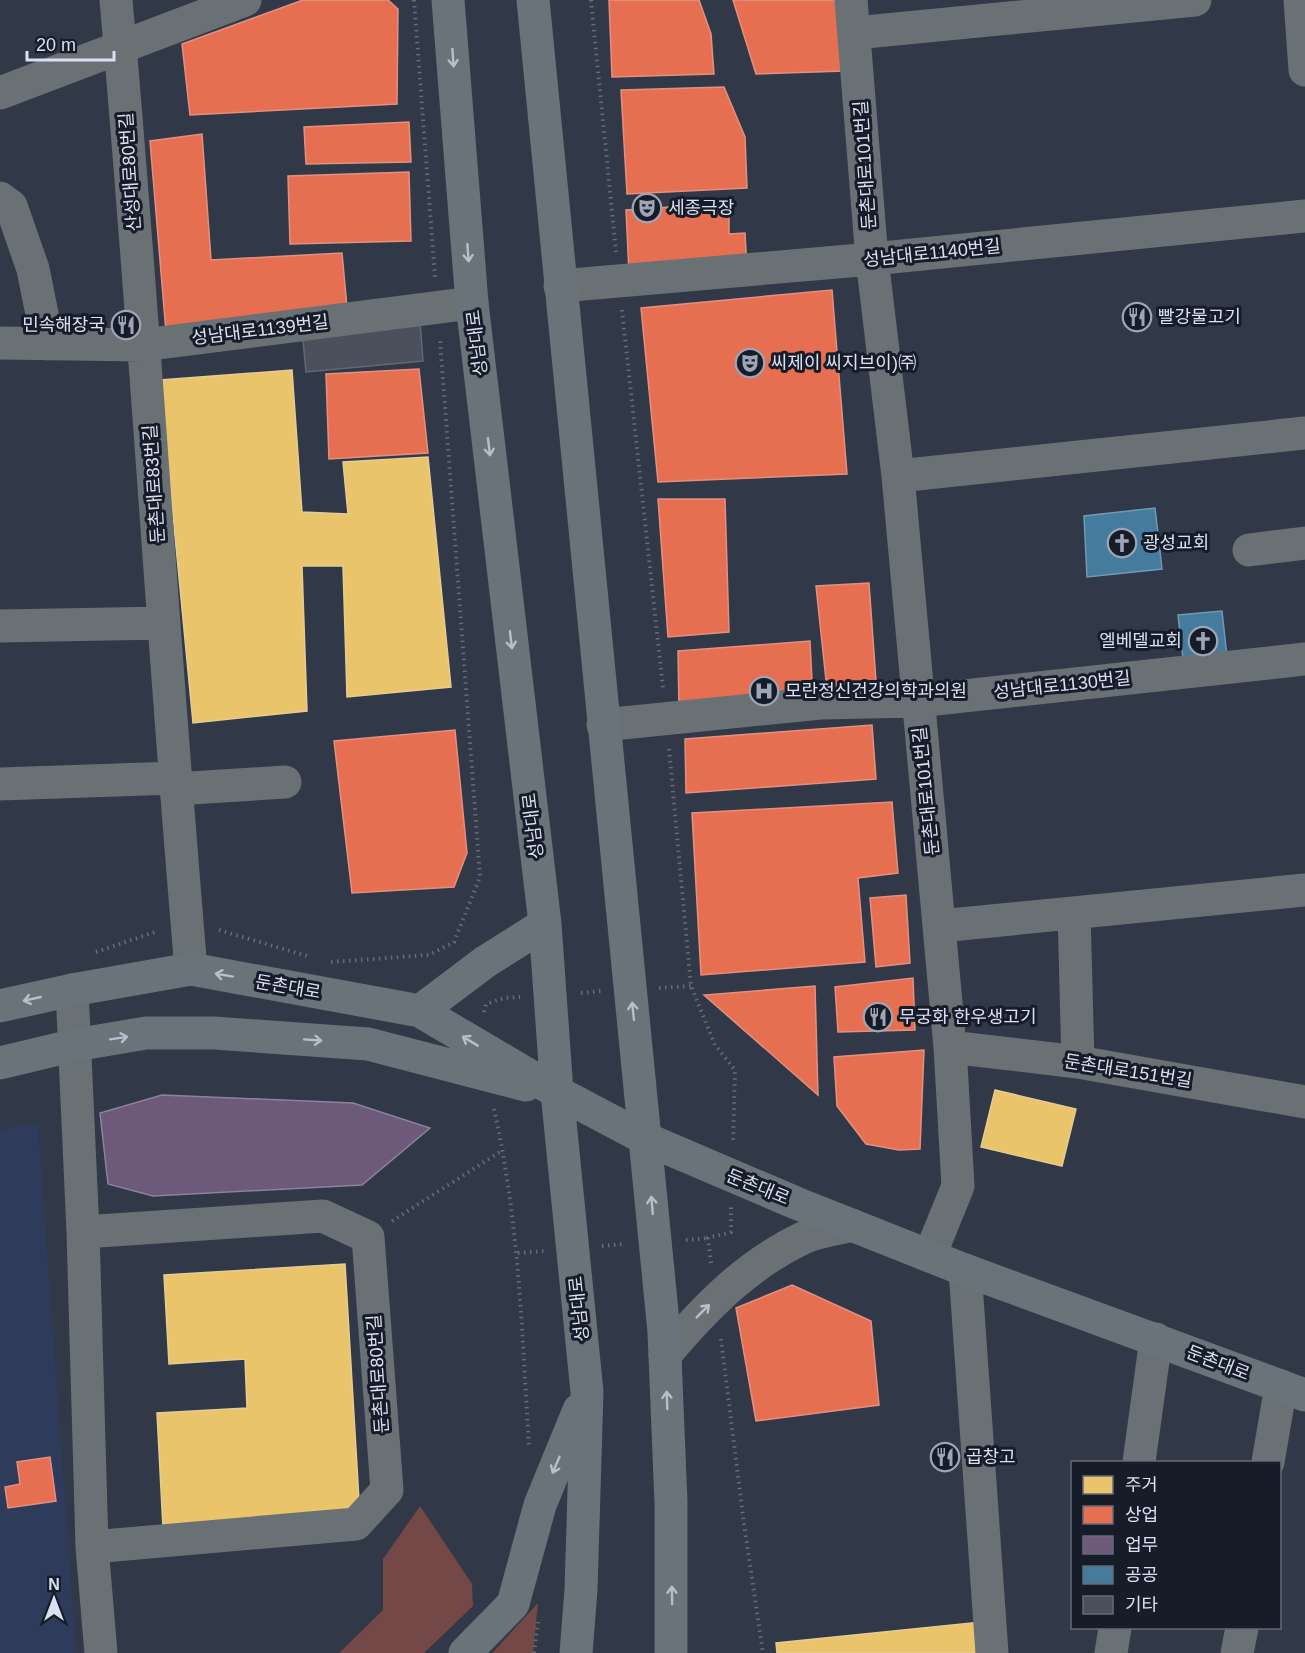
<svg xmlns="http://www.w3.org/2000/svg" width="1305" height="1653" font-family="Helvetica,'Noto Sans KR',sans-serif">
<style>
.built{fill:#2e3b5b}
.green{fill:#734846}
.homes{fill:#e9c46a;stroke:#e4cc93;stroke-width:1.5}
.shops{fill:#e76f51;stroke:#e29181;stroke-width:1.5}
.offices{fill:#6d597a;stroke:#8d829e;stroke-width:1.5}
.public{fill:#457b9d;stroke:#7199b6;stroke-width:1.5}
.building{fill:#4a505c;stroke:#626875;stroke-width:1.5}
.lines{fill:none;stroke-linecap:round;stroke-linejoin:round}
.path{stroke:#686e73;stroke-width:4;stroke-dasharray:1.5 4.5;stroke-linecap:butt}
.minor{stroke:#6a7174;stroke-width:33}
.major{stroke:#697379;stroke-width:33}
.oneway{stroke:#b7bfce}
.oneway2{stroke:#b7bfcc}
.labels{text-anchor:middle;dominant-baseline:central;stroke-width:6;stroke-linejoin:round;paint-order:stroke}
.street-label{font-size:18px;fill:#d8e0f2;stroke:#171c29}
.poi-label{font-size:18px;fill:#d8e0f2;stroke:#171c29;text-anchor:start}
</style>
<rect width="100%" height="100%" fill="#313847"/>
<path class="built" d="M38,1123L76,1653H0V1130Z"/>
<path class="green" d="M420,1506L472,1584L473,1606L424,1653H339L383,1610V1559Z
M538,1603L533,1653H492Z"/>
<path class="homes" d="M292,370L302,512L348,514L343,462L428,457L451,687L347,697L343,566H302L307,711L193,723L160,380Z
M995,1090L1076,1109L1062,1166L981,1147Z
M345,1264L360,1517L163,1528L157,1413L247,1408L245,1359L169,1364L164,1275Z
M981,1622L984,1653H777L776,1643Z"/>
<path class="shops" d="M303,0H388L398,9L397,104L190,115L182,44Z
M609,0H699L711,34L714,74L612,77Z
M733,0H835L844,71L756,74Z
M724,87L745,137L747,188L627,194L621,90Z
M409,122L411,162L306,164L304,127Z
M202,134L211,260L342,253L348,318L166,332L150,141Z
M409,172L411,241L290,244L288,176Z
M729,203V234L745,233L747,270L629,273L626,210Z
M832,290L847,474L658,482L641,308Z
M419,369L428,453L329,459L326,374Z
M658,499H725L729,632L668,637Z
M869,583L877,695L828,699L816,586Z
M810,641L813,701L679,707L678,651Z
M872,725L876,779L686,793L685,739Z
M455,730L467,853L454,887L352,893L334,741Z
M892,802L898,873L858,878L865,962L701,975L692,813Z
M906,895L910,963L876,967L870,898Z
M913,978L915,1030L838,1032L835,987Z
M815,986L818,1095L704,995Z
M924,1050L920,1149L899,1150L866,1144L837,1106L834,1057Z
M792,1285L871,1321L879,1405L756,1421L736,1308Z
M50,1457L56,1501L8,1508L5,1487L20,1484L17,1462Z"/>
<path class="offices" d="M162,1095L353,1103L430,1128L362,1185L153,1196L108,1184L100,1113Z"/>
<path class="public" d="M1155,508L1162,569L1087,577L1084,516Z
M1222,611L1228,666L1184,667L1178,615Z"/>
<path class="building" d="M420,320L423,361L306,372L302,330Z"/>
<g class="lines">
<path class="path" d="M414,0L435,277
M591,0L616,252
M622,310L663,688
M669,749L691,986L715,1045L735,1070L733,1143
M219,930L307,956
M96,952L158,931
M331,962L429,955L454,942L480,877L440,339
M659,988L691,986
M581,993L601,991
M484,1012L486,1004L504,998L520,997
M494,1109C519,1220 522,1333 529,1447
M392,1221L503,1150
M686,1240L708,1238
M602,1246L624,1244
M518,1253L544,1251
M711,1263L708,1238L731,1232V1207
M721,1339L744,1524L763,1653
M534,1653L538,1622"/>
<path class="minor" d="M116,0C145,323 163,646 191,969
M851,0L872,259L898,476L950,1047L958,1186L930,1255
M1300,0L1305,70
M855,33L1195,0
M0,93L245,0
M0,198L11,206L33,269L48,344
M560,286L872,259L1305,216
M0,343L143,345L472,303
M898,476L1305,433
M1249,550L1305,543
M0,626L164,623
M603,725L821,703L917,701L1305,659
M0,784L175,778
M175,789L285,782
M1074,913L1078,1062
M940,926L1305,890
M72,990L83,1232L92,1547L101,1653
M950,1047L1078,1062L1305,1102
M83,1232L323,1216L368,1237L387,1490L356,1524L92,1547
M965,1270L992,1653
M665,1355C705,1308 746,1265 803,1238C818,1231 837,1229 852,1225
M1139,1462L1156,1339
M1268,1462L1281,1386
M1111,1653L1115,1628
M1237,1653L1242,1628"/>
<path class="major" d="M448,0L472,303L545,924L557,1092L587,1392L581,1590L576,1653
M533,0L664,1332L671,1502V1653
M0,1006L72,990L191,969L420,1011L557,1092L646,1139L796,1203L965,1270L1305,1395
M420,1011L485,962L545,924
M0,1063L75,1045L146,1033H214L368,1044L526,1085
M465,1653L513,1604L540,1505L579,1410"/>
</g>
<defs><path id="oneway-shaft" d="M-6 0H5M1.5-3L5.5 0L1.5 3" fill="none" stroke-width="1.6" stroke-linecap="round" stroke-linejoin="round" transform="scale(1.5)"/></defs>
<g class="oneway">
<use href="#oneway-shaft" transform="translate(453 58) rotate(86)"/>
<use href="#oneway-shaft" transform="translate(468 253) rotate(86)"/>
<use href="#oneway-shaft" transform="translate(489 447) rotate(83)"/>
<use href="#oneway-shaft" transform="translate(511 640) rotate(83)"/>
<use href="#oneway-shaft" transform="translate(224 975) rotate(-170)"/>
<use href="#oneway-shaft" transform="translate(32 999) rotate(167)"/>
<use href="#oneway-shaft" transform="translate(633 1011) rotate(-96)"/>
<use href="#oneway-shaft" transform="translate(119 1038) rotate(-9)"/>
<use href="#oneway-shaft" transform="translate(313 1040) rotate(4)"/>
<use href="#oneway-shaft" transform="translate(470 1041) rotate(-149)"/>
<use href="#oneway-shaft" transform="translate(652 1205) rotate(-95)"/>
<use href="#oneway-shaft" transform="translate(667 1400) rotate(-92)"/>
<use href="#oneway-shaft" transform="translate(556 1465) rotate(113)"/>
<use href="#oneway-shaft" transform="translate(672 1595) rotate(-91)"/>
</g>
<use class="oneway2" href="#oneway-shaft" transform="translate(703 1311) rotate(-45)"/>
<defs>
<g id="theatre-ring" transform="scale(1.5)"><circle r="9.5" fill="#171c29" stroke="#9ea5b6" stroke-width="1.5"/><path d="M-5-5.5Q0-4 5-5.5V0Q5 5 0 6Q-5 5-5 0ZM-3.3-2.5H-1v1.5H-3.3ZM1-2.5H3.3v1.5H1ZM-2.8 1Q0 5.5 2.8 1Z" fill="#9ea5b6"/></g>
<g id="restaurant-ring" transform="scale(1.5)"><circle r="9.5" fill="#171c29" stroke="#9ea5b6" stroke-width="1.5"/><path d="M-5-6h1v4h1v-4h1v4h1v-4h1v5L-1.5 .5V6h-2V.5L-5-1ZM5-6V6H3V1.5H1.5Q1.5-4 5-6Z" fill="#9ea5b6"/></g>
<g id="church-ring" transform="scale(1.5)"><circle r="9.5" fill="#171c29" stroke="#9ea5b6" stroke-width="1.5"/><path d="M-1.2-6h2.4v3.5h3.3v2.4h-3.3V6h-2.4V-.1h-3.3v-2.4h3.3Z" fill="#9ea5b6"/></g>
<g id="hospital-ring" transform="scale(1.5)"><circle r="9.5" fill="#171c29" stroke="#9ea5b6" stroke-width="1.5"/><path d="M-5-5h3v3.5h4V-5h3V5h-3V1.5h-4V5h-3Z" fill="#9ea5b6"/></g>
</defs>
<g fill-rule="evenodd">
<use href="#theatre-ring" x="647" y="208"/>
<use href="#restaurant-ring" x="1137" y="317"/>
<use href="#restaurant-ring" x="126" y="325"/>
<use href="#theatre-ring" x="750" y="363"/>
<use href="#church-ring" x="1122" y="543"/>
<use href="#church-ring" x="1203" y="641"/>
<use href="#hospital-ring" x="764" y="691"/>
<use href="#restaurant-ring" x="878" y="1017"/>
<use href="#restaurant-ring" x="945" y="1457"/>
</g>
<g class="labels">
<g class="street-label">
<text transform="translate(865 165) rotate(-94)">둔촌대로101번길</text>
<text transform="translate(130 172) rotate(-94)">산성대로80번길</text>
<text transform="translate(932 253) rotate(-6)">성남대로1140번길</text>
<text transform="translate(260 330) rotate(-7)">성남대로1139번길</text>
<text transform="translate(477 343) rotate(-97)">성남대로</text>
<text transform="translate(154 484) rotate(-94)">둔촌대로83번길</text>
<text transform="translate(1062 685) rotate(-6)">성남대로1130번길</text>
<text transform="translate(926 791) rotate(-96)">둔촌대로101번길</text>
<text transform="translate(533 826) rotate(-97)">성남대로</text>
<text transform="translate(288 987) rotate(10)">둔촌대로</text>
<text transform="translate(1128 1071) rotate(9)">둔촌대로151번길</text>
<text transform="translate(758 1187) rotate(22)">둔촌대로</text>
<text transform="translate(579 1309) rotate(-96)">성남대로</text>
<text transform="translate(1218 1363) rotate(21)">둔촌대로</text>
<text transform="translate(378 1374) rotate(-94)">둔촌대로80번길</text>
</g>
<g class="poi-label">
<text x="668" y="208">세종극장</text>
<text x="1158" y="317">빨강물고기</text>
<text x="105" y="325" text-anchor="end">민속해장국</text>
<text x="771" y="363">씨제이 씨지브이)㈜</text>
<text x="1143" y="543">광성교회</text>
<text x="1182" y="641" text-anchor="end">엘베델교회</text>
<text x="785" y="691">모란정신건강의학과의원</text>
<text x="899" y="1017">무궁화 한우생고기</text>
<text x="966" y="1457">곱창고</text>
</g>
</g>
<rect x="1071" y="1461" width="210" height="168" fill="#171c29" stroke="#646a79" stroke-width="1.5"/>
<rect x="1083" y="1476" width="30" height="18" fill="#e9c46a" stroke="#646a79" stroke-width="1.5"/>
<text x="1125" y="1491" font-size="18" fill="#d8e0f2">주거</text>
<rect x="1083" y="1506" width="30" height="18" fill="#e76f51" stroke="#646a79" stroke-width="1.5"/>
<text x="1125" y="1521" font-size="18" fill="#d8e0f2">상업</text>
<rect x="1083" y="1536" width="30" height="18" fill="#6d597a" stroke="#646a79" stroke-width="1.5"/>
<text x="1125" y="1551" font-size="18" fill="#d8e0f2">업무</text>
<rect x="1083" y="1566" width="30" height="18" fill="#457b9d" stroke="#646a79" stroke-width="1.5"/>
<text x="1125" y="1581" font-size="18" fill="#d8e0f2">공공</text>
<rect x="1083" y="1596" width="30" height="18" fill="#4a505c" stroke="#646a79" stroke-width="1.5"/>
<text x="1125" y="1611" font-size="18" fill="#d8e0f2">기타</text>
<g transform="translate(54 1599)" stroke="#171c29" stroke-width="4.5" paint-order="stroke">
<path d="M0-4.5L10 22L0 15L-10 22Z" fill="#d8e0f2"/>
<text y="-9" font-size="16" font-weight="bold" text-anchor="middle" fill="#d8e0f2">N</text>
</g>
<path d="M27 51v9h87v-9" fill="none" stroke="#d8e0f2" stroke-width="3"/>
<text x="36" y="51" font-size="18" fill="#d8e0f2" stroke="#171c29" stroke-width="4.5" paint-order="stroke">20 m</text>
</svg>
